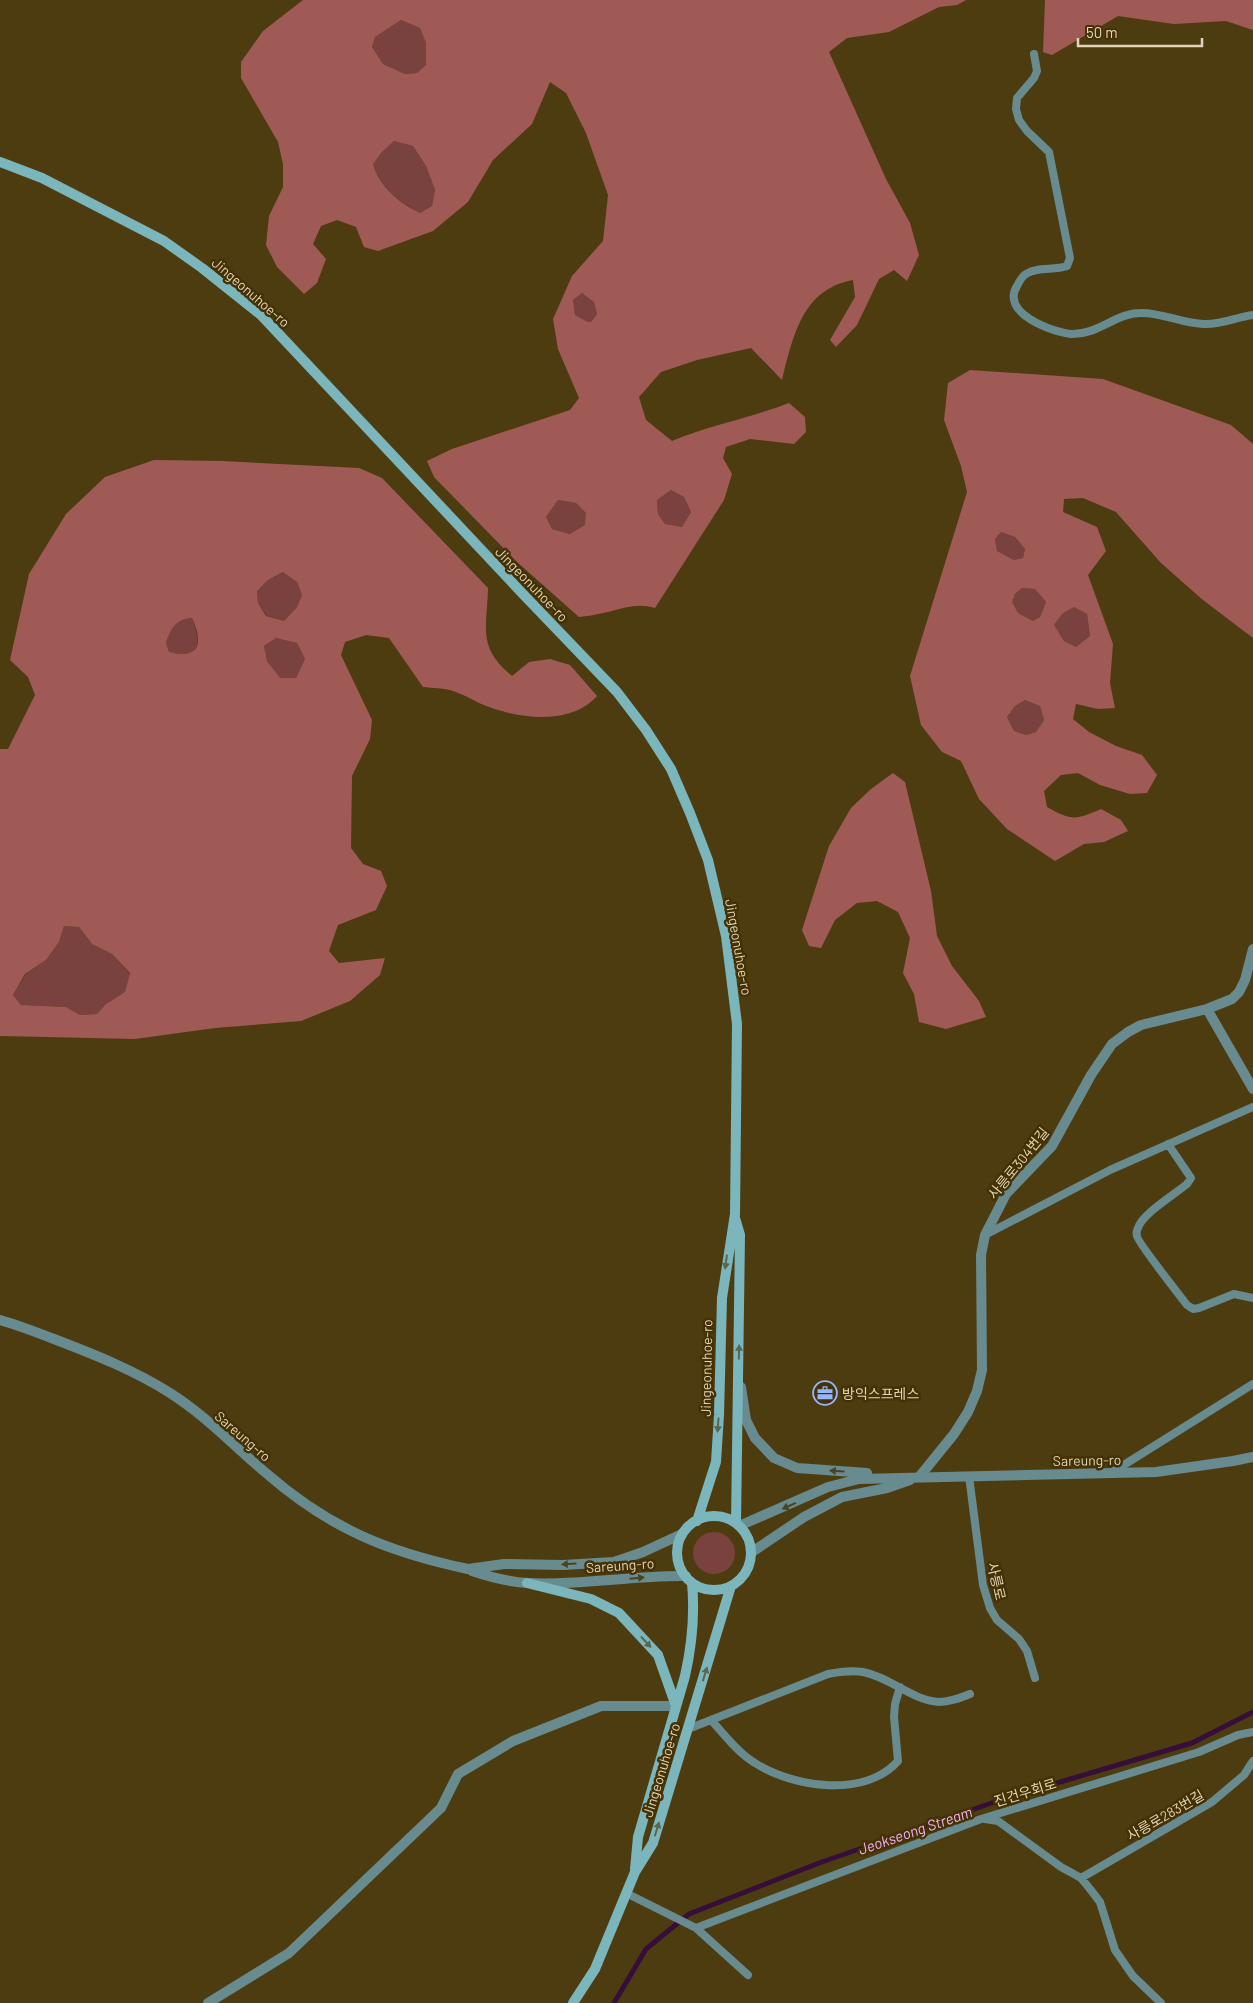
<svg xmlns="http://www.w3.org/2000/svg" width="1253" height="2003" font-family="Barlow,'Noto Sans KR',sans-serif">
<style>
.green{fill:#79423e}
.forest{fill:#9f5a56;fill-rule:evenodd}
.lines{fill:none;stroke-linecap:round;stroke-linejoin:round}
.stream{stroke:#370e3a;stroke-width:5}
.service{stroke:#678b8f;stroke-width:8}
.minor{stroke:#678b8f;stroke-width:10}
.tertiary{stroke:#678b8f;stroke-width:10}
.secondary{stroke:#7bb6bc;stroke-width:10}
.oneway{fill:#5a664e}
.oneway2{fill:#4b4320}
.labels{text-anchor:middle;dominant-baseline:central;stroke-width:5;stroke-linejoin:round;paint-order:stroke}
.street-label{font-size:14px;fill:#e2d4b8;stroke:#443104}
.poi-label{font-size:14px;fill:#e2d4b8;stroke:#443104;text-anchor:start}
.water-label{font-size:15px;font-style:italic;fill:#f4b1f8;stroke:#443104}
</style>
<rect width="100%" height="100%" fill="#4e3c11"/>
<path class="green" d="M401,20L420,28L426,43V65L417,73L405,74L383,64L372,47L375,37Z
M394,141L413,146L426,166L435,190L432,206L420,213C399,202 380,187 373,164L382,152Z
M582,293L594,302L597,314L591,322H588L575,315L573,300Z
M671,490L684,497L691,512L682,527L665,524L658,514L657,500Z
M558,500L576,503L586,513V525L570,534L552,529L546,517Z
M1001,532L1015,537L1025,549L1023,558L1014,560L997,551L995,539Z
M284,572L297,582L302,595L297,607L284,621L267,616L258,603L257,591L268,580Z
M1022,588L1035,589L1046,602L1040,617L1033,621L1018,613L1011,602L1015,594Z
M1074,607L1087,614L1090,636L1076,647L1064,641L1054,625L1062,614Z
M192,618C201,643 202,660 169,652L166,643C171,628 176,619 192,618Z
M276,638L297,643L305,659L296,678L280,679L267,661L264,646Z
M1025,700L1040,706L1044,720L1036,732L1026,735L1014,731L1007,717L1015,706Z
M64,926L79,927L92,944L112,954L130,974L125,992L106,1004L97,1014L80,1015L66,1007L21,1005L13,995L26,974L46,960L59,942Z
M693 1553a21 21 0 1 1 42 0a21 21 0 1 1-42 0Z"/>
<path class="forest" d="M303,0H966L957,5L939,7L889,32L847,38L829,52L886,179L910,223L919,255L907,281L894,270L879,279L857,325L836,347L830,340L855,297L853,280C802,289 793,337 782,380L751,348L697,360L661,372L639,397L646,420L672,441C710,425 750,418 789,403L805,417L806,432L794,444L750,439L726,447L723,458L732,474L724,500L655,608C636,602 622,609 603,613C595,615 587,616 579,617L517,562L434,477L427,461L452,449L570,410L579,398L558,349L553,319L572,276L603,241L608,195L586,133L566,93L550,82L532,124L493,160L468,202L433,231L378,251L364,247L356,227L337,220L321,226L313,244L326,259L317,283L304,294L277,267L266,245L269,216L283,187V164L278,142L241,78V62L263,31ZM401,20L420,28L426,43V65L417,73L405,74L383,64L372,47L375,37ZM394,141L413,146L426,166L435,190L432,206L420,213C399,203 379,186 373,164L382,152ZM582,293L594,302L597,314L591,322H588L575,315L573,300ZM671,490L684,497L691,512L682,527L665,524L658,514L657,500ZM558,500L576,503L586,513L585,525L570,534L552,529L546,517Z
M1045,0H1253V30L1226,21L1174,24L1118,16L1052,55L1043,52Z
M970,370L1103,379L1231,425L1253,444V638L1203,600L1161,563L1116,512L1083,498L1064,499L1063,512L1097,527L1106,551L1088,575L1113,644L1110,683L1115,708L1098,709L1076,704L1073,719L1089,732L1116,746L1142,755L1157,775L1147,793L1130,794L1100,785L1078,773L1061,775L1044,791L1047,807C1072,821 1075,820 1101,809L1121,820L1128,831L1104,842L1084,844L1055,861L1007,829L979,799L961,761L942,752L921,725L910,676L967,492L961,466L944,420L948,383ZM1001,532L1015,537L1025,549L1023,558L1014,560L997,551L995,539ZM1022,588L1035,589L1046,602L1040,617L1033,621L1018,613L1012,602L1015,594ZM1074,607L1087,614L1090,636L1076,647L1064,641L1054,625L1062,614ZM1025,700L1040,706L1044,720L1036,732L1026,735L1014,731L1007,717L1015,706Z
M154,460L222,461L359,468L382,478L488,588C487,629 477,647 512,676L529,662L550,659L570,665L597,696C571,725 522,719 489,707C477,703 466,695 453,691C444,688 433,688 423,687L389,638L366,635L345,642L341,655L372,720L370,739L352,776L351,848L363,864L381,871L387,886L376,910L338,925L329,951L339,963L385,958L380,975L350,1001L301,1021L215,1028L135,1039L0,1036V749H8L35,695L28,677L10,660L29,574L66,514L105,477ZM283,572L297,582L302,595L297,607L284,621L266,616L258,603L257,591L268,580ZM192,618C203,642 201,660 169,652L166,643C171,628 176,619 192,618ZM276,638L297,643L305,659L296,678H280L267,661L264,646ZM64,926L79,927L92,944L112,954L130,973L125,992L106,1004L97,1014L80,1015L66,1007L21,1005L13,995L25,974L46,960L59,942Z
M893,773L905,782L931,891L937,936L952,966L979,1001L986,1017L946,1029L919,1022L914,994L903,973L910,938L898,912L877,901L857,903L835,920L821,948L809,946L802,930L829,846L851,808L871,789Z"/>
<g class="lines">
<path class="stream" d="M614,2003L646,1949L689,1914L819,1863L1006,1798L1192,1743L1253,1712"/>
<path class="service" d="M1034,54L1037,71L1034,78L1017,98L1016,109L1019,120L1027,131L1049,152L1070,258L1067,266C1054,271 1038,266 1026,274C1022,276 1019,282 1017,286C1000,313 1052,332 1071,334C1098,335 1116,313 1140,313C1161,312 1183,324 1204,324C1221,325 1237,317 1253,315
M1168,1144L1191,1178L1187,1184C1175,1194 1142,1214 1138,1228C1137,1230 1136,1233 1137,1236C1137,1241 1180,1296 1187,1305L1193,1309L1199,1308L1234,1294L1253,1298
M985,1235L1110,1170L1253,1107
M1111,1473L1253,1384
M969,1476L983,1585L990,1608L997,1620L1019,1639L1027,1651L1035,1678
M711,1720C724,1734 738,1753 755,1763C794,1788 865,1798 898,1761L894,1717L895,1704L900,1687
M688,1729L828,1674C840,1672 851,1670 863,1672C890,1677 911,1700 939,1702C950,1702 960,1698 970,1694
M985,1819L998,1821L1061,1867L1081,1878L1090,1889L1100,1902L1115,1950L1133,1976L1161,2003
M1081,1878L1212,1802L1244,1775L1253,1761
M626,1893L696,1928L981,1819L1199,1752L1238,1735L1253,1732
M696,1928L748,1975"/>
<path class="minor" d="M1207,1009L1253,1089
M920,1476L954,1434L968,1412L977,1391L982,1370L981,1255L985,1235L1006,1194L1052,1146L1091,1075L1112,1044L1128,1032L1141,1025L1207,1009L1232,999L1239,992L1245,980L1253,949
M468,1569L504,1564L563,1565L614,1562L643,1552L682,1534
M472,1571C490,1577 508,1582 528,1583C580,1586 633,1575 686,1576
M208,2003L289,1953L441,1808L458,1774L513,1741L601,1706H676"/>
<path class="tertiary" d="M0,1320C18,1325 36,1332 54,1339C93,1354 134,1370 170,1393C205,1415 235,1447 266,1473C329,1528 387,1552 468,1569
M741,1387L746,1420L755,1438L774,1458L797,1468L867,1473
M739,1526L828,1487L859,1479L1156,1472L1233,1461L1253,1457
M752,1552L804,1517L842,1497L887,1488L910,1480"/>
<path class="secondary" d="M0,162L42,178L164,241L202,268L261,315L522,593L617,692L646,730L671,769L690,813L708,860L726,936L737,1024L735,1214L722,1298L719,1415L716,1462L697,1521
M735,1218L740,1235L736,1523
M677 1553a37 37 0 1 1 74 0a37 37 0 1 1-74 0Z
M527,1583L591,1599L619,1613L658,1655L676,1706
M635,1869L638,1837L685,1676C692,1645 695,1615 692,1583
M573,2003L595,1969L635,1872L653,1843L731,1586"/>
</g>
<defs><path id="oneway-solid" d="M-6-.8H1V-3.2L6.5 0L1 3.2V.8H-6Z" transform="scale(1.25)"/></defs>
<g class="oneway">
<use href="#oneway-solid" transform="translate(726 1262) rotate(97)"/>
<use href="#oneway-solid" transform="translate(739 1352) rotate(-89)"/>
<use href="#oneway-solid" transform="translate(718 1425) rotate(94)"/>
<use href="#oneway-solid" transform="translate(646 1642) rotate(47)"/>
<use href="#oneway-solid" transform="translate(705 1674) rotate(-73)"/>
<use href="#oneway-solid" transform="translate(657 1829) rotate(-73)"/>
</g>
<g class="oneway2">
<use href="#oneway-solid" transform="translate(837 1471) rotate(-176)"/>
<use href="#oneway-solid" transform="translate(789 1506) rotate(156)"/>
<use href="#oneway-solid" transform="translate(569 1564) rotate(177)"/>
<use href="#oneway-solid" transform="translate(637 1578) rotate(-5)"/>
</g>
<defs>
<g id="office-ring" transform="scale(1.25)"><circle r="9.5" fill="#443104" stroke="#95b6fd" stroke-width="1.5"/><path d="M-6-3h4V-5.5h4V-3h4V5H-6ZM-1-4.5V-3h2v-1.5ZM-6 0V1H6V0Z" fill="#95b6fd"/></g>
</defs>
<g fill-rule="evenodd">
<use href="#office-ring" x="825" y="1393"/>
</g>
<g class="labels">
<g class="street-label">
<text transform="translate(251 292) rotate(41)">Jingeonuhoe-ro</text>
<text transform="translate(532 584) rotate(46)">Jingeonuhoe-ro</text>
<text transform="translate(739 947) rotate(80)">Jingeonuhoe-ro</text>
<text transform="translate(1018 1163) rotate(-51)">사릉로304번길</text>
<text transform="translate(706 1368) rotate(-89)">Jingeonuhoe-ro</text>
<text transform="translate(243 1436) rotate(41)">Sareung-ro</text>
<text transform="translate(1087 1460) rotate(-1)">Sareung-ro</text>
<text transform="translate(620 1565) rotate(-4)">Sareung-ro</text>
<text transform="translate(997 1581) rotate(77)">사릉로</text>
<text transform="translate(661 1770) rotate(-73)">Jingeonuhoe-ro</text>
<text transform="translate(1025 1792) rotate(-17)">진건우회로</text>
<text transform="translate(1165 1815) rotate(-30)">사릉로283번길</text>
</g>
<g class="poi-label">
<text x="842" y="1393">방익스프레스</text>
</g>
<g class="water-label">
<text transform="translate(915 1830) rotate(-19)">Jeokseong Stream</text>
</g>
</g>
<path d="M1078 38v8h124v-8" fill="none" stroke="#e2d4b8" stroke-width="2.5"/>
<text x="1086" y="38" font-size="15" fill="#e2d4b8" stroke="#443104" stroke-width="4" paint-order="stroke">50 m</text>
</svg>
